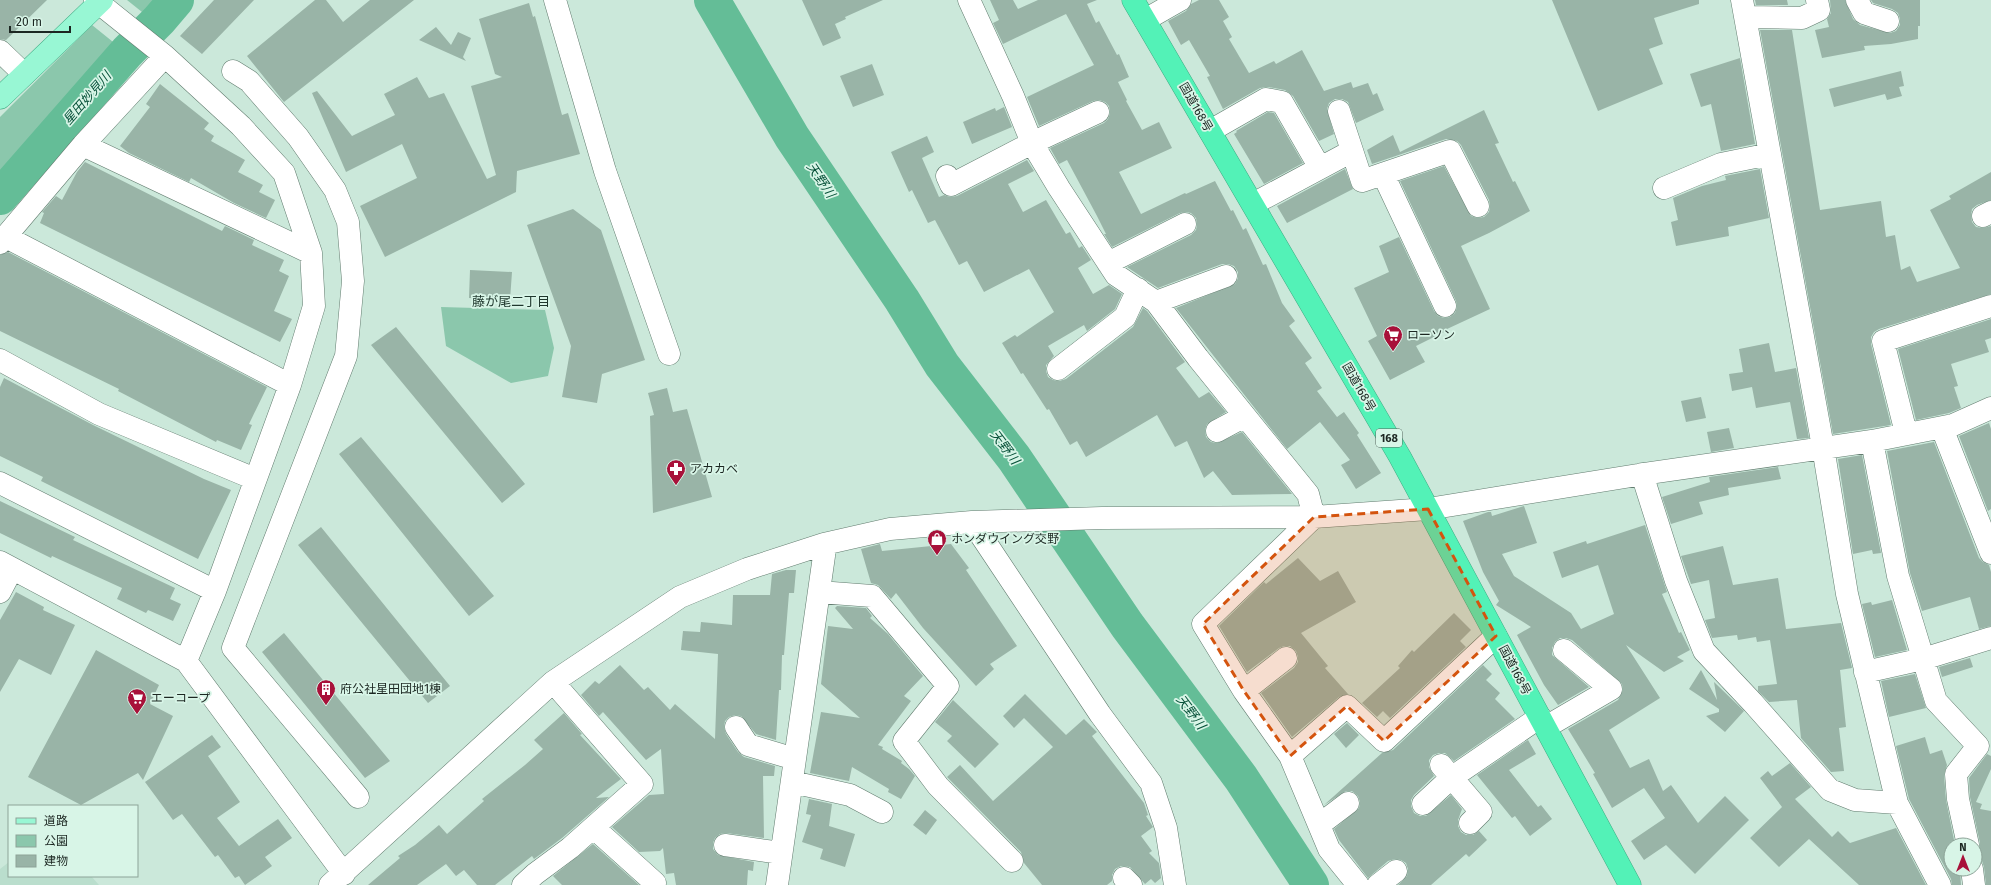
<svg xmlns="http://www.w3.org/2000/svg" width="1991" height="885" font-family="'Fira Sans','Noto Sans JP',sans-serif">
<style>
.built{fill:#badecd}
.green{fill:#8bc7ac}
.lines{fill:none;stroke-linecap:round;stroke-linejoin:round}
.river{stroke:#64bd97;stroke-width:36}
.building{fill:#99b4a7}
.minor-casing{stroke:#627c6f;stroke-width:23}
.major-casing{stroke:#40ab83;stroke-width:23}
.highway-casing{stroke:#40ab83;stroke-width:23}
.minor{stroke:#fff;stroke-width:22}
.major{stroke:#98f7d4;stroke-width:22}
.highway{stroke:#53f2b7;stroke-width:22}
.marked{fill:#d4540e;fill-opacity:0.2;stroke:#d4540e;stroke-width:3;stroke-dasharray:8 5;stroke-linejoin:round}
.labels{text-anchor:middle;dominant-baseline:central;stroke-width:3.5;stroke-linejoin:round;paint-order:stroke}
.shield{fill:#d8f5e7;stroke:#54655d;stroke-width:1}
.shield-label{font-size:11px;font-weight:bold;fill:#1c2722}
.street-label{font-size:12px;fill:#1c2722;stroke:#d8f5e7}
.poi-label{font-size:12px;fill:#1c2722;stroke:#d8f5e7;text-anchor:start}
.water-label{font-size:13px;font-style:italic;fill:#08523a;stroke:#d8f5e7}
.neighbourhood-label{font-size:13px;fill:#1f372d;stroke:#d8f5e7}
</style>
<rect width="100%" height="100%" fill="#cbe8da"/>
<path class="built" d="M9,862V876H91L99,885H0V869Z"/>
<path class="green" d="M127,0H161L147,16Z
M92,25L123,50L0,187V117Z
M441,307L545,310L554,348L548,376L511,383L446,346Z"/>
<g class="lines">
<path class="river" d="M712,0L792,137L902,300L942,365L1014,458L1127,625L1241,778L1311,885
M0,197L127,52L159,20L176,0"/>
</g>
<path class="building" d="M0,0H47L6,40L0,39Z
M214,0H254L202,54L180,36Z
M315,0H326L343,22L370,0H414L284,102L247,56Z
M802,0H883L845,17L846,19L835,24L841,38L823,46Z
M990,0H1013L1018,9L1038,0H1097L1087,4L1096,23L1099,21L1117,55L1119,54L1129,77L1118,82L1127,100L1126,101L1142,130L1159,122L1172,148L1119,172L1141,214L1185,193L1186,194L1215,181L1231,211L1233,210L1243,230L1246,228L1263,265L1266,264L1282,303L1295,321L1289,326L1312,358L1305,363L1322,388L1317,391L1337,417L1344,412L1359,433L1357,435L1381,473L1356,489L1341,465L1350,460L1320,422L1287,449L1176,308L1235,284L1238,278V272L1234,266L1228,264H1222L1158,288L1127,267L1191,235L1196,230L1197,225L1196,218L1191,213L1186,212L1180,213L1112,247L1104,234H1106L1097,216L1067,160L1059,164L1050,148L1104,123L1108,119L1110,113L1109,106L1105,102L1099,100L1093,101L1039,126L1027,97L1094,65L1066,14L1003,44L993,23L999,20Z
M1199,0H1219L1229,17L1223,21L1232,37L1229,39L1249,73L1274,61L1276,64L1302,50L1324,91L1351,82L1353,88L1368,83L1373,95L1377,93L1384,110L1356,123L1348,102L1342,99H1335L1329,103L1327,109L1334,134L1319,141L1293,96L1285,90L1268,87L1260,88L1223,109L1207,77L1210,76L1189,40L1181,45L1168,21L1186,11L1191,4Z
M1552,0H1699V4L1654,18L1663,44L1649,49L1663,84L1598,111Z
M1755,0H1787L1788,5H1756Z
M1830,0H1845L1853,19L1860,25L1890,33L1896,31L1900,25V19L1898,13L1892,9L1873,3L1871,0H1920V26H1918V39L1891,44L1864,46L1865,50L1822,58L1815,30L1829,27L1827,19L1831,13Z
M529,3L533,17L535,16L562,115L568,113L580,154L517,171L516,192L385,257L360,206L417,178L402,144L346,172L312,93L317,91L352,136L395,115L384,94L417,77L429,98L444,93L487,179L496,175L471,86L502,77L495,74L479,19Z
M436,27L451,45L458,32L471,38L463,57L466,61L419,40Z
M1760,30H1792L1820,210L1881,201L1886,237L1895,235L1901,270L1910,266L1917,282L1960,268L1930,210L1951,199L1949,196L1991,172V200L1977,205L1972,209L1971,216L1972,222L1976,227L1983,228L1991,226V294L1879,329L1874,332L1871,337V344L1891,425L1833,434Z
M1740,58L1755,144L1721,151L1711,104L1701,107L1690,74Z
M872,64L884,95L853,107L840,76Z
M1901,71L1904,86L1899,87L1902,96L1887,100L1885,94L1834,107L1829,89Z
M160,84L209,123L204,129L214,136L211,141L245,160L238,172L263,185L259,192L275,200L266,218L234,203L191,178L189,182L129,153L120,146L150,107L146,104Z
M1004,107L1012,127L972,144L963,122L995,108L996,111Z
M1484,110L1499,143L1495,144L1513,182L1515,181L1530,211L1489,233L1461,246L1490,309L1447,329L1448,330L1416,346L1425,362L1390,380L1368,341L1377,336L1354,288L1389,272L1379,246L1399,237L1434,311L1438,316L1444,318L1450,317L1455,313L1457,307L1456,301L1400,181L1444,166L1471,216L1477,218L1484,217L1489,212L1490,206L1489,200L1461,145L1457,141L1446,139L1372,164L1367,150L1393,135L1400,152Z
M1268,112L1274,113L1303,163L1264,184L1234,134L1237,132L1236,131Z
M927,136L934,152L922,158L939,197L944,195L950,197L957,196L1027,160L1034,171L1008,184L1023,212L1046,200L1066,234L1070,232L1079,248L1082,246L1091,260L1078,268L1093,294L1109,285L1122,294L1115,309L1087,331L1084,325L1048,346L1054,356L1046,365V371L1048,377L1053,380L1059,381L1066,379L1133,327L1143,308L1147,311L1185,362L1176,368L1199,398L1209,392L1226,412L1207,424L1205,430L1206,437L1211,442L1217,443L1242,432L1292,494L1232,495L1213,471L1204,478L1187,441L1175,447L1157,415L1086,457L1077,441L1070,445L1049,409L1047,410L1023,373L1021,374L1002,343L1015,335L1017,337L1054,312L1029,269L984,292L967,261L959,265L935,220L928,223L912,190L909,192L891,152Z
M85,162L222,231L225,226L254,240L252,245L284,260L279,271L289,276L274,311L292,319L280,342L40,223L44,213L42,212L56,196L62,200L77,172Z
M1345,169L1353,189L1287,223L1277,206Z
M1760,169L1769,218L1728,227L1729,236L1676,246L1671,222L1678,220L1673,198L1702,186L1726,180L1725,176Z
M573,209L601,230L645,360L602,374L597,403L562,397L571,346L527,225Z
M8,252L267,387L249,424L252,425L241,450L217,440L216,442L118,391L119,389L0,331V255Z
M470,270L512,272L510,300L469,298Z
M1991,319V338L1985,340L1989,352L1951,364L1958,386L1954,387L1961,408L1949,413L1916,420L1898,349Z
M396,327L525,484L502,503L371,345Z
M1769,343L1775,372L1796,368L1809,438L1797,439L1790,402L1756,408L1752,387L1732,391L1729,374L1743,372L1739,349Z
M4,378L93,425L204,479L231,490L198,559L41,481L43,477L0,456V387Z
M667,388L673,412L687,409L712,497L653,513L650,416L654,415L648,393Z
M1701,397L1706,418L1686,422L1681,401Z
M1989,423L1991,429V509L1988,511L1959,436Z
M1729,428L1734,448L1711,452L1707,432Z
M361,437L494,596L469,616L339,454Z
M1934,442L1979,558L1983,562L1989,565L1991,572V626L1979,629L1970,597L1922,611L1910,573L1887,451Z
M1862,455L1881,553L1873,554L1872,550L1853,554L1838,459Z
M1778,467L1781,479L1728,488L1729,495L1699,502L1703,514L1671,524L1662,497L1710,482L1709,477Z
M0,501L75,537L73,540L175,588L170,599L181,604L173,621L148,610L146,613L117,599L122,588L52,556L51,558L0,533Z
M1524,506L1537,543L1502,554L1514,576L1571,613L1581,629L1614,614L1598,565L1562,578L1553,552L1586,541L1587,544L1645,525L1667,592L1662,594L1679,633L1681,632L1690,650L1677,657L1684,661L1664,672L1626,645L1660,698L1609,730L1630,768L1649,759L1663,791L1671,785L1698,823L1725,796L1749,820L1695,874L1666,845L1644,860L1631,841L1665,818L1644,788L1612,808L1593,774L1595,773L1568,729L1618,700L1623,690L1622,684L1572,640L1566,638H1560L1555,642L1552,648V655L1589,687L1558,705L1544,685L1517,635L1531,627L1496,605L1499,601L1483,572L1463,521L1488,512H1491L1492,516Z
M321,527L450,686L428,703L298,545Z
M880,544L882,551L951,544L969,568L966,570L1017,646L990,664L994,669L976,686L923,628L896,593L891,599L878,585L871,583L861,549Z
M1723,546L1733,585L1778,578L1786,629L1841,623L1852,668L1840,670L1846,727L1839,728L1844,771L1831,772L1801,738L1797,700L1769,702L1758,691V686L1777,684L1770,640L1757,642L1756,637L1738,640L1737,635L1712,638L1705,620L1715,618L1709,580L1691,584L1681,556Z
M1298,558L1320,581L1338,571L1356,602L1301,633L1328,666L1325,668L1348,694L1339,697L1292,737L1261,693L1294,668L1298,662V657L1296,651L1290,646H1284L1279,648L1247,672L1219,626L1264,582L1266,584Z
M786,570H796L794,593H789L784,655H782L781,690H779L776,740L756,734L741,716L735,715L729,717L725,721L724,727L726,734L738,752L744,757L775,766L774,776H763L764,838L726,833L720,834L715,838L713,843V849L718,855L754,862L753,871L748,870L747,885H676L674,873L666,874L663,848L660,851L639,852L612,827L649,795L664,794L661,749L646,760L603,712L599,716L581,695L595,681L599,684L620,665L644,690L648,687L670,710L675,704L715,739L718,654L681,650L683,631L700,632L701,622L732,625L733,595H770L772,574Z
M16,592L44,607L43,610L75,625L51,675L19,659L0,692V620Z
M1892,600L1907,650L1875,657L1862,604L1871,602L1872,605Z
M837,606L866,608L872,616L870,618L888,634L923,676L904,696L911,701L878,745L883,747L882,749L902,761L901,763L909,769L915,776L901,799L888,792L889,789L852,767L849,781L810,773L821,712L860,718L821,684L828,626L853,629L835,608Z
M1454,613L1471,630L1460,641L1466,647L1390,718L1383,711L1377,717L1362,703L1400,668L1398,666L1412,650L1414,652Z
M284,633L390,761L365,778L262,652Z
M96,650L159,685L150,704L173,716L143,780L138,773L81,805L28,777Z
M1970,658L1973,667L1942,677L1939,667Z
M1483,665L1492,674L1486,680L1500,693L1495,699L1515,719L1454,761L1445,753H1439L1433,755L1429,760V767L1434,776L1414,795L1411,800V806L1414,813L1420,816H1426L1451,795L1462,809L1458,820V826L1461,832L1466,835H1473L1479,831L1487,840L1469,857L1466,854L1431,885H1398L1407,876L1408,869L1406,863L1401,860L1395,859L1388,861L1368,878L1339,840L1334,829L1359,808L1360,802L1358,796L1352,791H1346L1324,805L1382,753L1393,750Z
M1701,670L1717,700L1714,682L1744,711L1725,732L1706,716L1719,712V709L1689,689Z
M1915,674L1926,708L1889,717L1881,681Z
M1025,694L1066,735L1084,719L1097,732L1092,736L1144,803L1148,815L1146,816L1153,827L1141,836L1152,851L1149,853L1159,863L1161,878L1155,883L1151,879L1145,884L1130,867L1121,866L1115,869L1112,875V881L1107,885H1042L1024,863L1021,852L947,777L960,765L993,801L1053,747L1024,718L1014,728L1003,716Z
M953,700L999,744L975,768L947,741L952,736L935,722Z
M564,713L582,734L580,735L621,779L596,798L609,797L562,838L534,859L532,856L495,885H477L464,870L456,876L446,864L417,885H368L400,858L398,856L415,845L439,825L447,834L484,801L482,799L525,765L543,749L534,740Z
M1347,723L1359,735L1346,748L1334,734Z
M212,735L221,747L208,756L240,802L217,818L239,846L278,819L292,838L265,857L272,866L245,885L239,876L235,878L218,855L215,857L182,814L173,820L145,782Z
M1925,737L1930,754L1942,750L1947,765L1944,775L1946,800L1955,845H1951V869H1960L1961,885H1952L1951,879L1909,799L1896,746Z
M1528,740L1536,754L1509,770L1538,807L1541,805L1552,819L1530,836L1515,816L1512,818L1477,775Z
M1987,754L1991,756V769L1976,802L1982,804L1980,809L1991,811V885H1986L1984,867L1982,861L1975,857L1980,849V843L1970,797L1969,778Z
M1790,763L1811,787L1795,799L1832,837L1838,831L1850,843L1896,828L1926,885H1859L1809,839L1779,867L1750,838L1782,807L1760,778L1768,771L1772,776Z
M809,799L832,804L829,826L855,834L845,867L820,859L823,849L802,842L811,815L806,814Z
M925,810L937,820L926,835L913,825Z
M593,844L639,885H562L553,876Z"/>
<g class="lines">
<g class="minor-casing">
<path id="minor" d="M95,0L165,56L241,126L284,173L311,253L314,306L290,385L215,591L186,661
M555,0L605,171L669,354
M969,0L1013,96L1032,143L1059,188L1116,275L1156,302L1198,358L1308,494L1314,517L1203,624L1244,691L1290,756L1329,849L1358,885
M1742,0L1823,447L1847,594L1897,803L1940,885
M1857,0L1864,13L1888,21
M1746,17L1802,18L1819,10L1817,0
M1145,20L1180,0
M0,51L24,74
M233,71L249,81L298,137L335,190L348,222L353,281L346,356L233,648L358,797
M1339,111L1362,181L1450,151L1478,206
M1210,131L1266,99L1282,102L1320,168
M83,145L311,253
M1383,174L1445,306
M947,176L951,185L1032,143L1098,112
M1664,188L1721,164L1770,154
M1253,204L1352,151
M1983,216L1991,212
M6,237L290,385
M0,243L83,145L165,56
M1108,263L1185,224
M1156,302L1226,276
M0,360L99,414L255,479
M1058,369L1125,317L1138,289
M1942,428L1991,553
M1217,431L1245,416
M1906,433L1883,341L1991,306
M1872,441L1898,576L1936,701L1978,746L1956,774L1958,799L1968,845
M1642,474L1676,581L1704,651L1753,703L1830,790L1855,800L1897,803
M0,483L215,591
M972,522L1100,714L1151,783L1166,828L1175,885
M0,562L186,661L344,874
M0,592L12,569
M819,592L872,596L948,686L904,741L938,786L1012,861
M1865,672L1923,659L1991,638
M1244,691L1286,658
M736,727L748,745L795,759
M1546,727L1611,689L1564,650
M1290,756L1347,706L1384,741L1496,636
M1441,765L1481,812L1470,823
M792,782L850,795L882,812
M1423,804L1451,778L1540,717
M1319,825L1348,803
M594,828L655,883L654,885
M725,845L781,853
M1972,869L1974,885
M1124,878L1131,885
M330,885L553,682L680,597L747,569L824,544L890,529L972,522L1102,518L1314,517L1428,509L1650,473L1872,441L1953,425L1991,408
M523,885L535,874L570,848L642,784L553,682
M777,885L824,556V544
M1378,885L1396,871"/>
</g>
<g class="major-casing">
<path id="major" d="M0,98L102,0"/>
</g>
<g class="highway-casing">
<path id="highway" d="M1133,0L1400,457L1630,885"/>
</g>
<use href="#minor" class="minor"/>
<use href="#major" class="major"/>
<use href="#highway" class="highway"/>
</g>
<path class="marked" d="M1428,509L1496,636L1384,741L1347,706L1290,756L1244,691L1203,624L1314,517Z"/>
<defs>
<g id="supermarket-pin" transform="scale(1)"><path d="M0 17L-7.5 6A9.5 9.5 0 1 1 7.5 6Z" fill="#a8113a" stroke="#d8f5e7"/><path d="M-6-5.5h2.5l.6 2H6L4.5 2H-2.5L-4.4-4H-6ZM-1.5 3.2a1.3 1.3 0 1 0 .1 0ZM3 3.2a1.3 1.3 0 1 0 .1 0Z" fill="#fff"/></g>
<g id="pharmacy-pin" transform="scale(1)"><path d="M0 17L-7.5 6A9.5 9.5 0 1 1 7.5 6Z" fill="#a8113a" stroke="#d8f5e7"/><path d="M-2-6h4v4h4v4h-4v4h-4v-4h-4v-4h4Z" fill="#fff"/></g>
<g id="shop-pin" transform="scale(1)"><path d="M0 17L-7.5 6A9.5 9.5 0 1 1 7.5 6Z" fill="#a8113a" stroke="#d8f5e7"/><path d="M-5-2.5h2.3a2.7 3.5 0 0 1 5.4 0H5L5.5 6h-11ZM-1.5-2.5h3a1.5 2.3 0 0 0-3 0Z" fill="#fff"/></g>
<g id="building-pin" transform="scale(1)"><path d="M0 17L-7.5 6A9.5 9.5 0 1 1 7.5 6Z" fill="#a8113a" stroke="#d8f5e7"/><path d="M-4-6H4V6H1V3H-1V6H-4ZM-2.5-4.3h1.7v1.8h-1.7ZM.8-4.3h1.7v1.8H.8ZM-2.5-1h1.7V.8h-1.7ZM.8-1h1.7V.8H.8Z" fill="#fff"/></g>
</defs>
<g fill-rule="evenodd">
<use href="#supermarket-pin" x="1393" y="335"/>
<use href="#pharmacy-pin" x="676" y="469"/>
<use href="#shop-pin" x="937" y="539"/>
<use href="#building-pin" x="326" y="689"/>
<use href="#supermarket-pin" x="137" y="698"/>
</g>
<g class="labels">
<rect class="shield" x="1376" y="429" width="26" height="18" rx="3"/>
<g class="shield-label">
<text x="1389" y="438">168</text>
</g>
<g class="street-label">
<text transform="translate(1196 107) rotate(60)">国道168号</text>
<text transform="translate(1359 387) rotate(60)">国道168号</text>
<text transform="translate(1515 670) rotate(62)">国道168号</text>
</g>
<g class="poi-label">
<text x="1407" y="335">ローソン</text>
<text x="690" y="469">アカカベ</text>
<text x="951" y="539">ホンダウイング交野</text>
<text x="340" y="689">府公社星田団地1棟</text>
<text x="151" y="698">エーコープ</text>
</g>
<g class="water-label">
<text transform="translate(87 98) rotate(-49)">星田妙見川</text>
<text transform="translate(821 180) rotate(56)">天野川</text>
<text transform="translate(1005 447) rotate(53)">天野川</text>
<text transform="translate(1191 712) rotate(53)">天野川</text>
</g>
<g class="neighbourhood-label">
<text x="511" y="301">藤が尾二丁目</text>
</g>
</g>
<rect x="8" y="805" width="130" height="72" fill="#d8f5e7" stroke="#8da398"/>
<rect x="16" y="818" width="20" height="6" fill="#98f7d4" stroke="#8da398"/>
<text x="44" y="825" font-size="12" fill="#1c2722">道路</text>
<rect x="16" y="835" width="20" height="12" fill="#8bc7ac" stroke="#8da398"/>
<text x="44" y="845" font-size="12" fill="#1c2722">公園</text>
<rect x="16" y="855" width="20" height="12" fill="#99b4a7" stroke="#8da398"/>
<text x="44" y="865" font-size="12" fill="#1c2722">建物</text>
<g transform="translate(1963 857)"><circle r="19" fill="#d8f5e7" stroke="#8da398"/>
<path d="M0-3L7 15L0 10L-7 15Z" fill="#a8113a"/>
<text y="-6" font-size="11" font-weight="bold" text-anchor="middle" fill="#1c2722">N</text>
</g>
<path d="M10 26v6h60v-6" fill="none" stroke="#1c2722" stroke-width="2"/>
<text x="16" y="26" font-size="12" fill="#1c2722" stroke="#d8f5e7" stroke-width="3" paint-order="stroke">20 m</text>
</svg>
